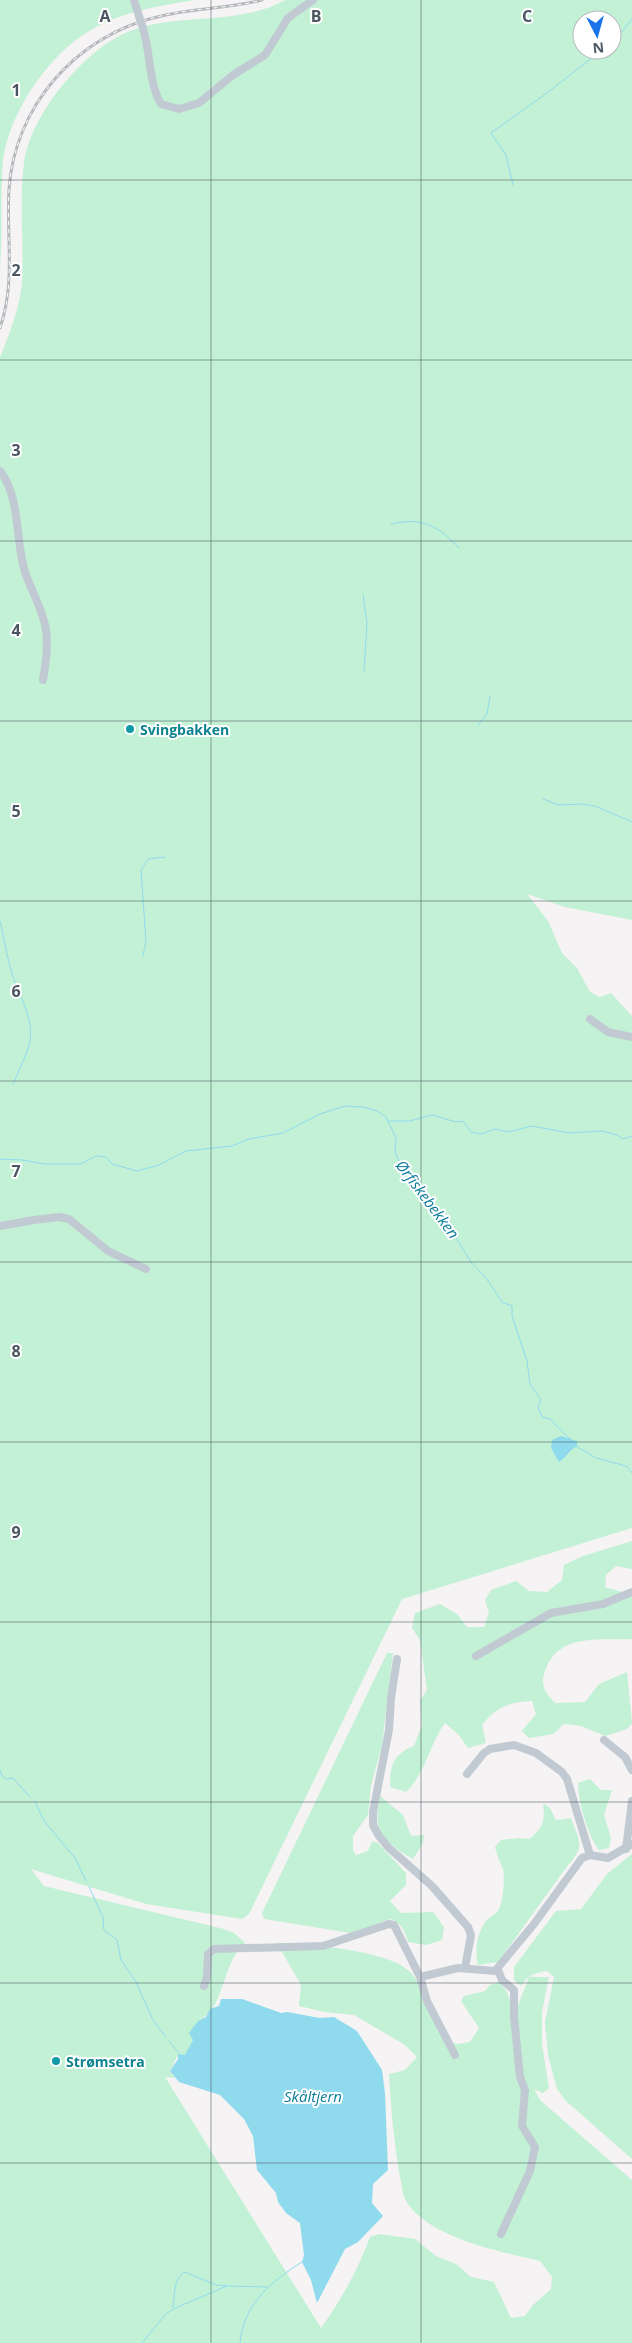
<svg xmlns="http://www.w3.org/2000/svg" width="632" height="2343" font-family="'Open Sans',sans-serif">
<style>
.green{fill:#c3f1d5;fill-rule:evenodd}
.water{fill:#90daee}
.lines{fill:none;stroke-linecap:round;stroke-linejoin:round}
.stream{stroke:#90daee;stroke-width:1}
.minor{stroke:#c1cad2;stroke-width:8}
.rail-casing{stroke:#b5b8bd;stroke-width:3}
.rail{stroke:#fff;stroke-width:1;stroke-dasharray:4;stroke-linecap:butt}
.minor-bridge{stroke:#c1cad2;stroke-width:8}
.grid{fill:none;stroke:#4a5661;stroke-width:1;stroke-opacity:0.55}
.culture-dot{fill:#0f9aa8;stroke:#fff;stroke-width:2}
.labels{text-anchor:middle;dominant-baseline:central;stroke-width:4;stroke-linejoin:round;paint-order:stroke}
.culture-label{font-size:14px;font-weight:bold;fill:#0d838f;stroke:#fff;text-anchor:start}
.water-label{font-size:15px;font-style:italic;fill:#0c7c9b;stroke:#fff}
.grid-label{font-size:16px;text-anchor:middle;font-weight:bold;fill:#4a5661;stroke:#fff;stroke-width:4;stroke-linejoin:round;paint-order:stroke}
</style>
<rect width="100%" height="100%" fill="#f5f3f3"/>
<path class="green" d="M0,0H195C157,6 115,13 83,35C45,60 9,115 3,160C0,196 3,231 0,267Z
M286,0H632V920L565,907L527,894L548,921L562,953L577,968L590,992L600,997L611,993L632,1016V1528L402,1599L249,1914L242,1919L146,1904L31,1869L44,1886L224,1929L234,1933L245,1943C221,1963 226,2008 198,2021L190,2050L185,2055H178L170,2071L175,2078L165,2077L321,2328C341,2300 358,2270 370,2237L379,2234L415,2239L436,2256L456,2264L471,2277L494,2282L511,2318L525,2316L533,2305L551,2289L552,2277L540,2261C501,2252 425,2237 405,2199C402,2193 402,2183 400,2177C394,2143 391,2109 389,2074L405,2070L417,2057L405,2045L354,2015L325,2012L299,2006L301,1985L277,1943C307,1944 395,1950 413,1975C427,1994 433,2020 444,2041L458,2044L470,2042L479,2028L461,2001L464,1996L485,1991L490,1985L499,1982L506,1990L515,2013L529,1977H549L542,2012V2044L549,2088L543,2093L534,2089L540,2100L632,2180V2343H0V357C10,332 20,308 22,281C24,242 19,202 24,163C31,115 80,55 123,34C166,14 217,23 261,10C270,8 278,3 286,0ZM582,20H612V50H582Z
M632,1541V1569L616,1566L606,1575L605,1587L629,1594L632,1598V1639C599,1641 559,1632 545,1671C540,1685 545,1694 556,1703L585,1702L599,1684L627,1672L632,1723L627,1729L605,1736L581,1726L564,1724L553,1734L529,1738L522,1731L536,1714L532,1701C509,1702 496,1707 482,1725L486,1743L468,1748L458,1734L445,1723C429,1745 426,1773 406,1792L390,1787C390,1766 393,1754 414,1746L422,1725L420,1701L427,1690L420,1640L412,1628L415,1613L440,1604L457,1614L467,1627H484L489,1613L485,1600L491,1590L516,1581L529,1591L547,1592L562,1580L564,1565L583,1556Z
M387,1653H393L382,1745L371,1786L368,1815L353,1836V1850L356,1855L368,1851L372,1841L378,1843L406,1873V1885L390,1901L401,1913L433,1912L444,1927L442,1940L426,1945L408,1942C405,1932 402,1923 391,1919L351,1933L264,1919L262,1913Z
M590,1779L601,1790H612L604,1815L611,1838L609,1848L599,1850C588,1836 578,1801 578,1783Z
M380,1796L403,1815L411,1836L424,1835L423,1843L413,1859C400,1852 381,1839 378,1824C376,1815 379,1805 380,1796Z
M543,1803L550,1808L556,1820L571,1818C579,1841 586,1846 568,1865L498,1962L478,1965C474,1951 477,1929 489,1918C491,1916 496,1914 498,1911C503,1904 505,1877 503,1869C500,1861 497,1856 495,1847L501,1840L518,1838L530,1839C544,1825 545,1822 543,1803Z
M632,1854V2159L566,2101L557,2089L548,2055L545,2022L554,1977L547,1971C534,1973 528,1975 521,1986L514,1980V1967L556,1911L581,1909L607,1874Z"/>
<path class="water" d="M561,1436L577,1441V1446C569,1450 567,1457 559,1462L551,1448L552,1440Z
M221,1999H242L281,2013L287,2012L320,2018L334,2017L357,2031L382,2070L385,2093L388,2170L373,2184L372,2203L383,2216L358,2242L345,2249L317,2303L311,2280L302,2262L304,2255L300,2223L286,2213L278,2202L276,2193L257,2170L253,2136L244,2119L220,2095L179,2082L170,2071L178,2059V2054L185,2055L193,2040L189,2033L198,2021L206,2017L210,2009L219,2006Z"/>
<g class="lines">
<path class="stream" d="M612,44L632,19
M513,185L506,155L491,133L547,93L602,50
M391,524C423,517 437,525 459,548
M363,595L367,623L364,671
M478,725L487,714L490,696
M543,799L559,805L582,804L595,806L632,822
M0,921C5,942 8,965 16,985C23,1003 33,1020 30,1041C27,1055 19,1070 13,1084
M143,956L146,941L141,870L148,859L165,857
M389,1121H410L432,1115L456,1122L463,1121L471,1132L481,1134L495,1129L508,1132L532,1126L569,1133L602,1131L617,1135L623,1139L632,1136
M0,1159L22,1160L45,1164H81L96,1156L106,1157L112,1164L137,1171L159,1165L186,1151L232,1146L249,1139L283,1133L320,1114L345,1106L363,1107L377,1111L386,1117L396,1138L395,1152L399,1161L405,1162L415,1184L439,1211L471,1262L486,1278L502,1302L512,1306V1316L527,1361L530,1384L541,1400L538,1407L542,1417L550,1419L570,1439
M576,1446L596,1458L626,1466L632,1473
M0,1770L2,1776L6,1779L13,1778L30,1797
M35,1802L44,1821L75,1858L86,1881
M89,1887L103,1917L104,1930L117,1940L121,1960L136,1982L153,2020L166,2037
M169,2041L179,2053
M173,2307C175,2295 173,2278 185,2272L216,2285L226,2286
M142,2343L165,2315L173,2309L227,2286L267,2287
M240,2343C243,2304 272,2281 302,2262"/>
<path class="minor" d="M134,0L139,16
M142,25C151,51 148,82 161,104L179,109L199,103L233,75L265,55L288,18L313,0
M0,471C21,498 15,540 25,572C31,591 43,609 46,630C48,646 46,664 43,680
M590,1019L608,1032L632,1037
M0,1226L34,1220L59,1217L69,1219L108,1251L146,1269
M476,1656L551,1613L603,1604L632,1592
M397,1659L391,1698L389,1730L373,1812V1825L379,1836L389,1848L432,1886L468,1927L471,1935L465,1968
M604,1740L625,1757L632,1770
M467,1774L484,1753L490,1749L514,1745L536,1753L562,1772L567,1779L590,1855
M626,1849L632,1801
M498,1970L502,1980L514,1990V2017L520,2077L525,2090L522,2126L535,2147L530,2171L501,2234
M420,1977L427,2001L455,2055
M204,1986L207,1977L208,1954L214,1949L323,1946L389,1924L394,1925L420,1977L458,1968L495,1971L534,1924L582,1858L590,1855L608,1858L632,1844"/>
<g class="rail-casing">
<path id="rail" d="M0,328C16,281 6,237 9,189C15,106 76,36 157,17C191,8 227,9 262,0"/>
</g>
<use href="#rail" class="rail"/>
<path class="minor-bridge" d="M139,16L142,25"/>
</g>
<path class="grid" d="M211,0V2343M421,0V2343M0,180H632M0,360H632M0,541H632M0,721H632M0,901H632M0,1081H632M0,1262H632M0,1442H632M0,1622H632M0,1802H632M0,1983H632M0,2163H632"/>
<g class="culture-dot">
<circle cx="130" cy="729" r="5"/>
<circle cx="56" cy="2061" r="5"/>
</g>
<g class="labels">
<g class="culture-label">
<text x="140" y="729">Svingbakken</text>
<text x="66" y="2061">Strømsetra</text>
</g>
<g class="water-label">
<text transform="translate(428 1199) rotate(53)">Ørfiskebekken</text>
<text x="313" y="2096">Skåltjern</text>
</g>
</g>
<g class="grid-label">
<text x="105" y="22">A</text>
<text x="316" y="22">B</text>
<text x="527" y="22">C</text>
<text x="16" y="96">1</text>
<text x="16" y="276">2</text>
<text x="16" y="456">3</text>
<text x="16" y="636">4</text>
<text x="16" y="817">5</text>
<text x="16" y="997">6</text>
<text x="16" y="1177">7</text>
<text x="16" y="1357">8</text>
<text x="16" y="1538">9</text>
</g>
<g transform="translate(597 35) rotate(174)"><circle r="24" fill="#ffffff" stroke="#b7bbc0"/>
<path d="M0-4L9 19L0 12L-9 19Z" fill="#1a73e8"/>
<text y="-8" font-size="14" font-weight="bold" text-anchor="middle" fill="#4a5661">N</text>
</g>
</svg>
